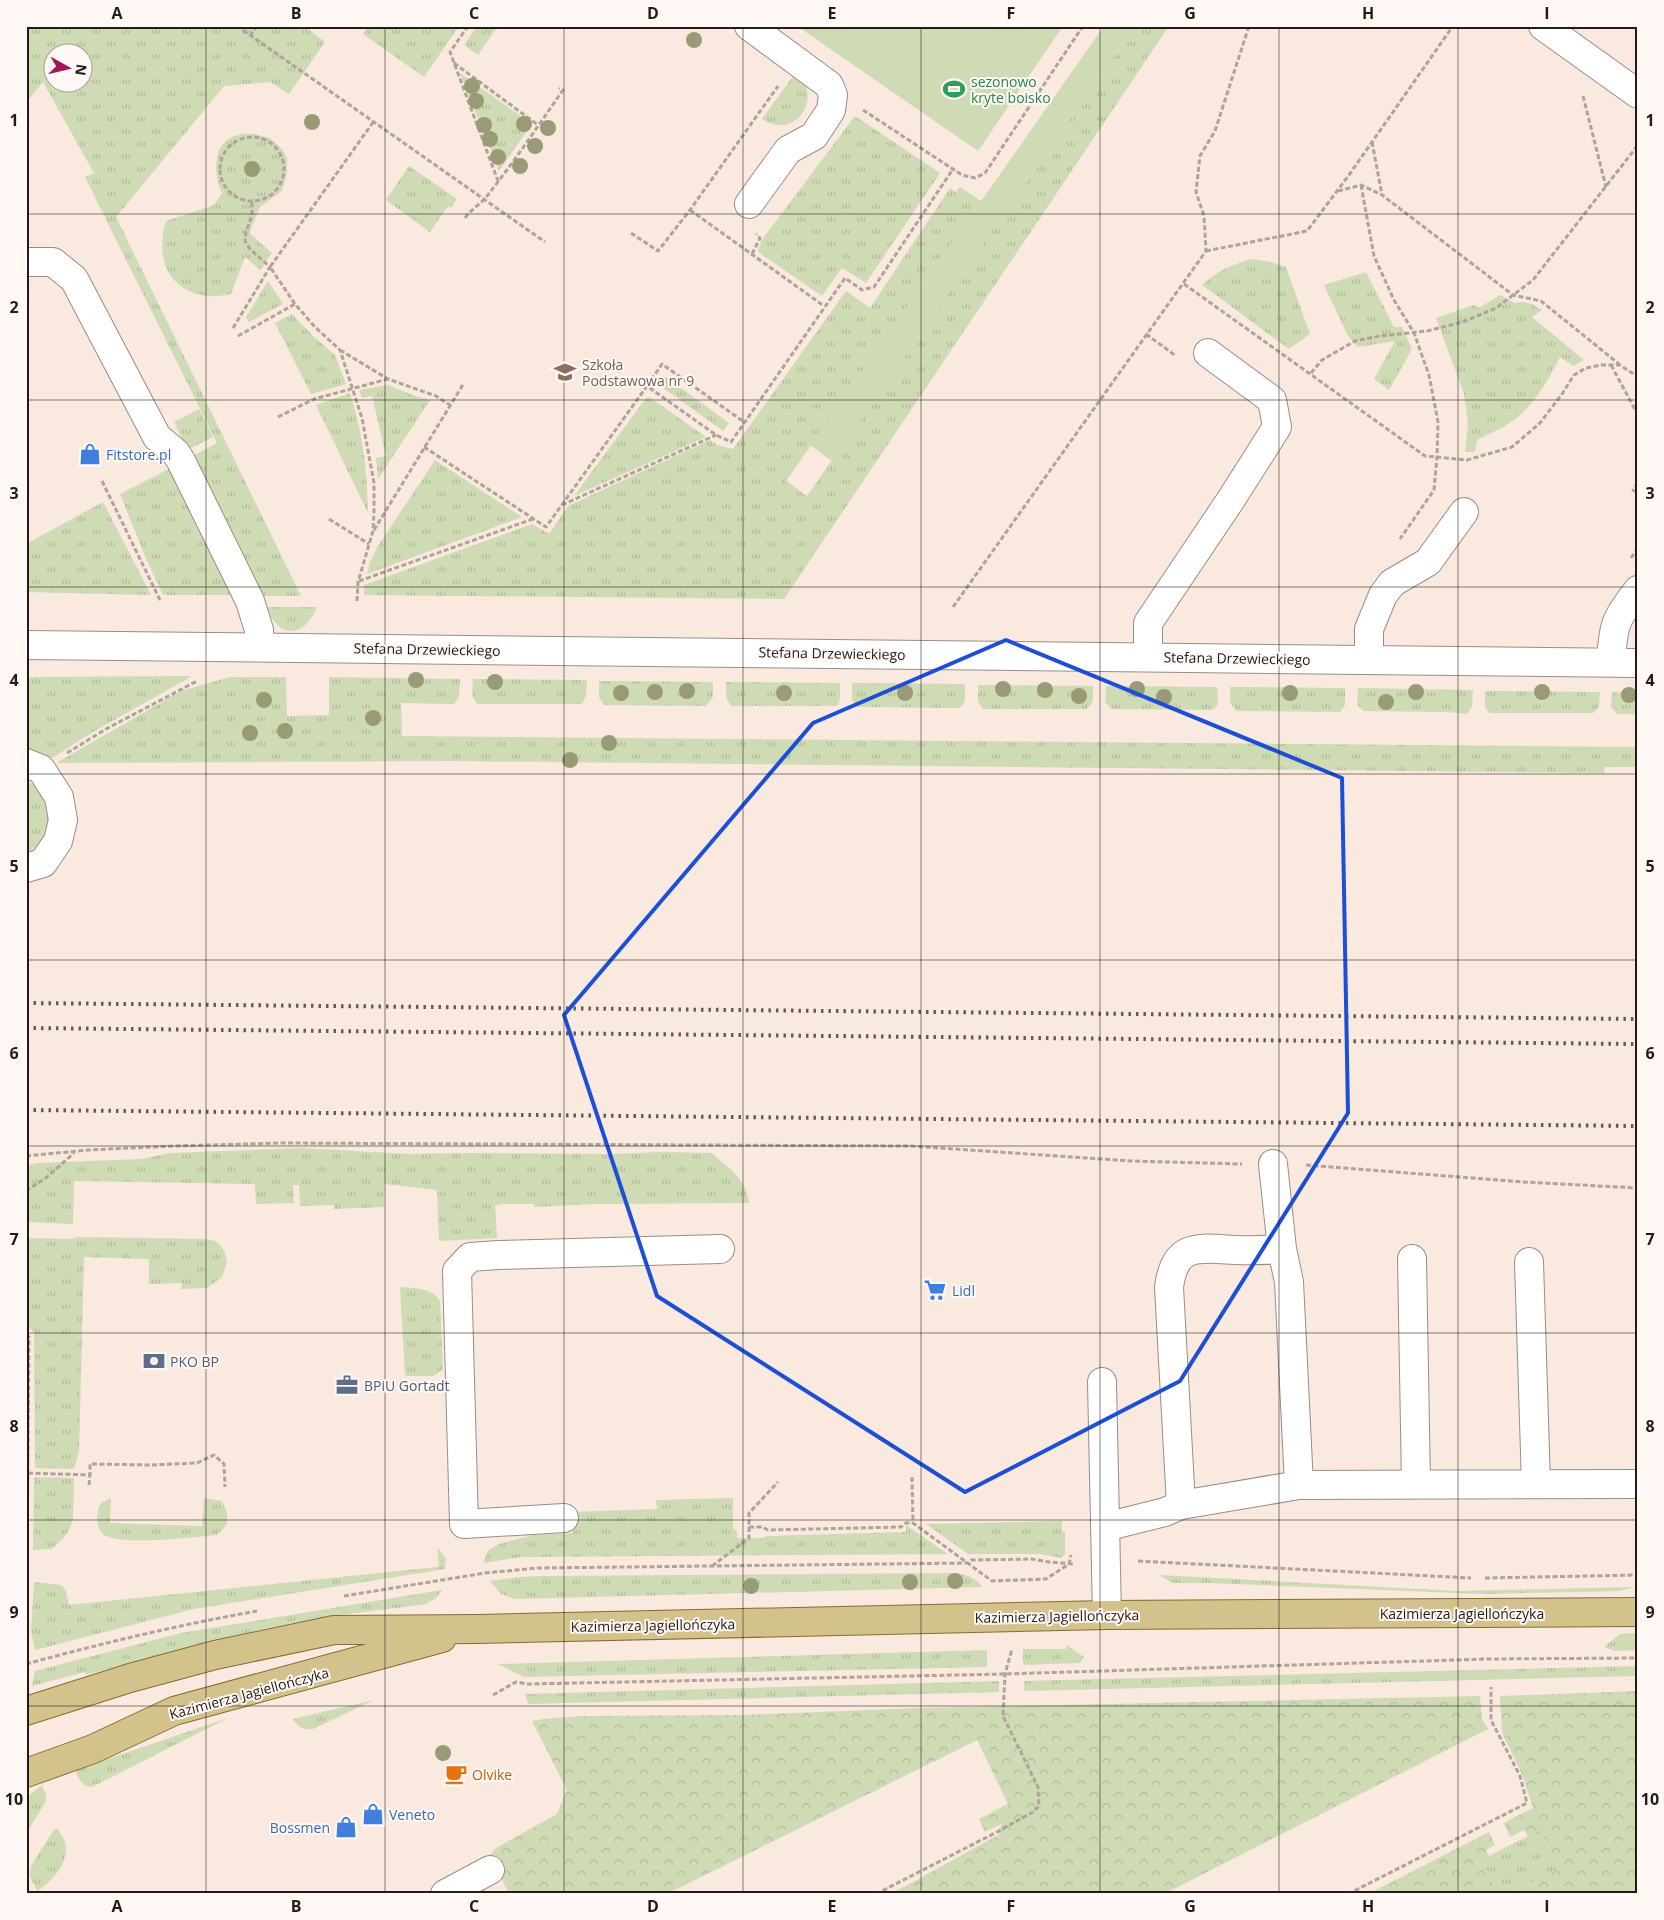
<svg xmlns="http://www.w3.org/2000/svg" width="1664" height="1920" font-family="'Open Sans',sans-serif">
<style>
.grass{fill:url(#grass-tufts);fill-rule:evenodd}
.forest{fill:url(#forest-crowns)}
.pitch{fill:#cedbb4}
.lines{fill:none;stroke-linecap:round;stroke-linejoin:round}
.minor-casing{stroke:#9c8d83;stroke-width:30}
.major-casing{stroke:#836d31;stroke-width:30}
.path{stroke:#b0a39b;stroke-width:3;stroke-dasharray:5 2.5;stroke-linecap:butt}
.minor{stroke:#fff;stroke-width:28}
.major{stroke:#d4c28c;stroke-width:28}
.rail{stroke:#645b55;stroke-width:4;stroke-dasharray:2.5 5;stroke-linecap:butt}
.tree{fill:#999a76}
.marked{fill:none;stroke:#1d4ed8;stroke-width:4;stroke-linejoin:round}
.grid{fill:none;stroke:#221c18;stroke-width:1;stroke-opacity:0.55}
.labels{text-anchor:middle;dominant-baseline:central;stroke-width:4;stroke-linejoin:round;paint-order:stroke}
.leisure-label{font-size:14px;fill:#27864d;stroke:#fff8f4;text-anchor:start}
.education-label{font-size:14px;fill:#785e54;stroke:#fff8f4;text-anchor:start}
.shop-label{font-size:14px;fill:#366cbe;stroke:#fff8f4;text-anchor:start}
.street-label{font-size:14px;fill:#221c18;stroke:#fff8f4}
.service-label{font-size:14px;fill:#4e5e75;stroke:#fff8f4;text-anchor:start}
.food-label{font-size:14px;fill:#c56008;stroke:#fff8f4;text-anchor:start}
.neatline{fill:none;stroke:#221c18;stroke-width:2}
.grid-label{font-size:16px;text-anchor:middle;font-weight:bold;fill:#221c18}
</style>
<defs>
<pattern id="grass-tufts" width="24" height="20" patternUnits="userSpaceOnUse" patternTransform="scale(1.25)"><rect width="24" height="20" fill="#cedbb4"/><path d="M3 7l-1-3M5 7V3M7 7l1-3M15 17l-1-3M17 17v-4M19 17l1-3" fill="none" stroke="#b1bb9a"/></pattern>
<pattern id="forest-crowns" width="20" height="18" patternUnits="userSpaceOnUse" patternTransform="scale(1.25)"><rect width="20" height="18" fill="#cedbb4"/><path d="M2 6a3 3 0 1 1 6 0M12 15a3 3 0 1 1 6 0" fill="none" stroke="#b1bb9a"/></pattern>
</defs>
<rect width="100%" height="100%" fill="#f9e9de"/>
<path class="grass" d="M26,26H304L325,42L289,94L270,82L224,86L116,217L301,596H259L187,459L217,443L85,177L94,173L43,82L26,103ZM52,52H82V82H52Z
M369,26H459L424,77L363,34Z
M477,26H498L478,55L464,45Z
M1135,26H1169L784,599L364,595V585L532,524L549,534L568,506L710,440L717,445L733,449L846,291L870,308L950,188L956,192L960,187L981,201L786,481L807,496Z
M796,72C825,97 795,141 762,119Z
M460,73L532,124L499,171Z
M855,116L940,173L866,283L842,268L822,296L758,252L761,241Z
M254,134L270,138L281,148L287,158V173L282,191L260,207L249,233L272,253L260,270L245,257L231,294C224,295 215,297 208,296C167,291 155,257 166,221L214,205L222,193C213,173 212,141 238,135C243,133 249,134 254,134Z
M409,166L457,199L451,208L448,206L430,232L386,200Z
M1251,259L1271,262L1286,267L1310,334L1289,349L1202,285C1217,271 1231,265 1251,259Z
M1366,272L1394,327H1402L1412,349L1389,390L1374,379L1395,341L1358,347L1348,336L1324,285Z
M268,281L283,304L249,322L246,317Z
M1500,295L1515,303C1526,300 1534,305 1542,310L1532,317L1584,360L1573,366L1560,357C1547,382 1535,405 1511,422C1501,429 1488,434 1477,440L1475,452H1465L1468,424L1464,394L1436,318L1474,305L1479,308Z
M292,314L314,337L335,355L346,384L311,394L275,323Z
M660,377H666L729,423L723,431L659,385L658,380Z
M388,385L415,396L430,400L378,479L376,458L386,456L372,396L362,398L359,390Z
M350,393C363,433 367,471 368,513L316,405Z
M649,397L706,437L574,496L646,398Z
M199,409L213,437L187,450L174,422Z
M435,460L522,517L367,574L370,562L378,546Z
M171,468L236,595H163L147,561L120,494Z
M103,502L151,595L26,592V544Z
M265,607H317C312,620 299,637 283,629C275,625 270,614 265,607Z
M192,676L93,732L52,758L26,748V677Z
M230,677H286L287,716L329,715V677L460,679L459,696L454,704L401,703L402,736L1638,747V767H1605L1604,773L448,761L59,763L58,762L181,691Z
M473,679L587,680L586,696L582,704H477L472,695Z
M599,681L713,682V697L706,706L604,705L599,697Z
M726,682L840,683V699L837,706H731L726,697Z
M852,683L965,684V701L960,708L856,707L852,700Z
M978,685L1093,686V701L1087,709H983L978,701Z
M1106,686L1217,687L1218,704L1213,710L1111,709L1105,702Z
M1230,687L1345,688V705L1340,712L1237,711L1230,703Z
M1358,688L1473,690L1472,706L1467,714L1447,712L1364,711L1357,705Z
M1485,691L1600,692L1599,707L1593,713H1490L1485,707Z
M1612,692L1638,693V714H1617L1611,707Z
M26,781C57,792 56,846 26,852Z
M301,1148L410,1154L460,1153L612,1154L660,1152L712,1153C728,1168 747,1179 749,1203L596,1204L534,1207V1204H500L495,1206L497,1238L439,1241L437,1190L384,1184V1207L334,1209V1205L300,1206L299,1185H293L294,1203L256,1204L255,1184L74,1181L73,1224L26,1222V1166L37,1163L141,1159L171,1153Z
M77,1237L204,1239L216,1241L224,1250L227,1262L222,1277L207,1288L181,1289L182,1283L149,1284V1259L84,1257L79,1452L74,1469L35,1468L34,1332L26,1325V1238L72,1239Z
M400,1287C414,1288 433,1288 440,1301L443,1369L433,1376H405Z
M34,1477L74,1478L73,1520L70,1528L62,1540L51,1549L33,1550Z
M111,1498L110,1523L202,1526L204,1498L222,1501L227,1512V1524L217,1535C197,1537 114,1547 102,1533C94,1524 97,1512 101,1503Z
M733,1498V1528L737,1531V1538H761L768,1536L906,1532V1525L948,1554L521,1557L483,1563L488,1551L499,1544L533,1535L573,1533L572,1512L657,1509L656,1500Z
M1062,1521V1531L1065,1532V1554L1062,1558L1039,1554H968L926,1524Z
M437,1547L446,1558L445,1569L194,1609L35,1650L31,1632L34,1582L61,1585L66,1591L69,1605L437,1567L439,1565Z
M955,1573C966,1574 977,1578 982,1587L515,1599L501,1594L490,1581L520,1577L540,1576Z
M1159,1575L1457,1591L1633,1587L1620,1591L1483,1594L1209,1583H1173Z
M442,1590L436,1598L426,1604C392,1609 357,1612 323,1618C243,1631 164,1654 86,1675L85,1672L32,1686L35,1671L181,1633Z
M1638,1633V1650L1615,1651L1604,1647L1620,1634Z
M1067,1645L1084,1657L1080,1663L1023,1665V1649H1066Z
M987,1650V1667L524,1677L498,1664Z
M1638,1666V1676L1024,1691V1681Z
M999,1681V1692L528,1704L525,1694Z
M374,1700L313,1729C303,1730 299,1728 293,1719Z
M228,1718L92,1787C81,1786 79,1779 75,1770Z
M42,1785L46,1795V1801L26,1834V1798Z
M57,1828C60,1832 63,1837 65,1842C71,1861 52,1882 37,1891L30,1876L31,1866L53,1831Z
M1540,1830L1559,1869L1510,1894H1498L1481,1860Z"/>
<path class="forest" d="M1638,1691V1894H1510L1559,1869L1540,1830L1528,1837L1524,1830L1510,1837L1504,1823L1533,1808L1522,1774L1502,1733L1500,1696Z
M1480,1696L1482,1719L1488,1729L1164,1894H888L906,1886L1000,1834L997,1832L1003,1823L985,1832L979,1819L1008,1804L977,1740L667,1894H509L490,1855L496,1848L557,1814L567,1790L532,1721L543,1719L583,1716L744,1715L919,1708Z
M1489,1832L1495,1845L1486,1850L1489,1856L1481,1860L1498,1894H1368Z"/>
<path class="pitch" d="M797,26H1063L978,151Z
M1104,26H1135L832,461L810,445Z"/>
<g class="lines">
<g class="minor-casing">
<path id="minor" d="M1543,26L1638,94
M749,204L788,150L814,136L831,110L833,95L829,85L749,26
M26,262H53L74,279L157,437L176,453L181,461L250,601L259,630V647
M26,645L1638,663
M1148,657V623L1230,501L1277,427L1272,400L1208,353
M1369,659V629L1383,595L1392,583L1428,562L1464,512
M1611,662C1613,625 1615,619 1638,590
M26,763L41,769L59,797L63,820L58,841L43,863L26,868
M1273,1164L1282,1249L1289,1282L1299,1485
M1412,1259L1416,1483
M1529,1262L1536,1484
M1102,1382L1107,1615
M1181,1505L1169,1287C1175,1242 1199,1248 1235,1250C1251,1251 1267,1250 1282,1249
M564,1518L464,1524L457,1271L470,1257L498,1255L720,1249
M1105,1527L1165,1512L1181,1505L1299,1485L1638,1484
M445,1894L490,1870"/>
</g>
<g class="major-casing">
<path id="major" d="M26,1711L130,1678L215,1655L334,1630L477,1629L1107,1615L1638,1612
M26,1773L93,1749L174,1711L442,1638"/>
</g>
<path class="path" d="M26,26H27
M237,26L545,242
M468,26L450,52L498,181
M250,36L257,26
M454,63L538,125
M1583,96L1606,187
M863,110L962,175L975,178L985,173L1083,26
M220 169a32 32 0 1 1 64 0a32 32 0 1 1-64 0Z
M1372,142L1382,195
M1361,185L1374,256L1394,300L1414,333L1429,375L1438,422L1437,457L1434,490L1400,539
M1338,191L1361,185L1382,195L1513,295L1541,301L1619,364
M690,210L824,306
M465,218C471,209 481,204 487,196C514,162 538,126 563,90L559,88
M631,233L658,251L690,210L778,86
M1206,251L1307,231L1349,175L1453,26
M752,254L760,238L756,234
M1184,284L1425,456L1467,460L1512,447L1540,423L1562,394L1574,375L1586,368L1601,365H1620L1638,377
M233,328L270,267L250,249L245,241L246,232L252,215V201
M1146,334L1176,356
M238,336L295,304
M340,350L388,379L436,396L450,405
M1611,365L1638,415
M1311,373L1322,360L1355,341L1380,336L1427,331L1463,322L1496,308L1533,280L1638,145
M647,386L662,364L744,422
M278,417L314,399L388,379
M424,447L546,527L647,386L716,435L731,442L845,278L862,290L874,287L953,169
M102,481L160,600
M1638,483L1633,490L1638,493
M562,505L716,435
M329,519L369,544
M374,530L464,383
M1631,558L1638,548
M359,581L533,519
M357,601L358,582L373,531L374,511V483L362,418L340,350L315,327L295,304L270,267L374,121
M953,607L1206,251L1204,216L1196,192L1200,156L1215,131L1249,26
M67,753L106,729L197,681
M26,1156L88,1150L174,1146L281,1143L910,1146L1132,1161L1242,1164
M1306,1165L1524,1182L1638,1188
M26,1191L47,1177L74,1153
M26,1334L29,1337L26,1664
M28,1473L90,1475V1464L150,1465L197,1463L214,1455L224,1464L225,1487
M912,1477L913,1523L992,1581L1046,1579L1069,1564L1071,1555
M89,1485L90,1475
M749,1527H762L768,1530L901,1527L906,1523H913
M1138,1561L1471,1578
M712,1566L749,1538V1513L778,1482
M1485,1578L1638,1575
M344,1596L485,1573L538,1568L968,1563L971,1560L1032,1559L1049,1562L1074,1564
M26,1664C103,1643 179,1625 257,1611
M493,1695L516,1682L528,1684L1005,1674L1488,1659L1638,1658
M876,1894L997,1832L1033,1812L1039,1806L1038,1787L1003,1716L1005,1674L1012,1649
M1348,1894L1527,1803L1520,1776L1491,1720V1687"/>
<use href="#minor" class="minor"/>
<use href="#major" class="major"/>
<path class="rail" d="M26,1003L1638,1019
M26,1028L1638,1044
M26,1110L1638,1126"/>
</g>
<g class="tree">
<circle cx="694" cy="40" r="8"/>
<circle cx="472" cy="86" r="8"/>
<circle cx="476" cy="101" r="8"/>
<circle cx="312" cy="122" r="8"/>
<circle cx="524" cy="124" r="8"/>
<circle cx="484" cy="125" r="8"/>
<circle cx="548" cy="128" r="8"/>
<circle cx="490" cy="139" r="8"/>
<circle cx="535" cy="146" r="8"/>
<circle cx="498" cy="157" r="8"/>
<circle cx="520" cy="166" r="8"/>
<circle cx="252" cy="169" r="8"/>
<circle cx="416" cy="680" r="8"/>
<circle cx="495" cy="682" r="8"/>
<circle cx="1003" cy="689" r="8"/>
<circle cx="1137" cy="689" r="8"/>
<circle cx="1045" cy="690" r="8"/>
<circle cx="687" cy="691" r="8"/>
<circle cx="655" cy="692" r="8"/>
<circle cx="1416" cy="692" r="8"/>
<circle cx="1542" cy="692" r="8"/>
<circle cx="621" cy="693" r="8"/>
<circle cx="784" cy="693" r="8"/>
<circle cx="905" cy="693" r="8"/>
<circle cx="1290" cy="693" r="8"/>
<circle cx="1629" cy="695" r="8"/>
<circle cx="1079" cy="696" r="8"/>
<circle cx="1164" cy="697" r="8"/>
<circle cx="264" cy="700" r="8"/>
<circle cx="1386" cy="702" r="8"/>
<circle cx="373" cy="718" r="8"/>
<circle cx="285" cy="731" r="8"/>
<circle cx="250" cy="733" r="8"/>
<circle cx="609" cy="743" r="8"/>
<circle cx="570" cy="760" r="8"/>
<circle cx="955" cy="1581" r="8"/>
<circle cx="910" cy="1582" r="8"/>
<circle cx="751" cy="1586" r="8"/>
<circle cx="443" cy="1753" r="8"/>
</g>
<path class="marked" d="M1006,640L1342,778L1348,1113L1180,1381L965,1492L657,1296L564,1015L813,723Z"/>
<path class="grid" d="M206,26V1894M385,26V1894M564,26V1894M743,26V1894M921,26V1894M1100,26V1894M1279,26V1894M1458,26V1894M26,214H1638M26,400H1638M26,587H1638M26,774H1638M26,960H1638M26,1146H1638M26,1333H1638M26,1520H1638M26,1706H1638"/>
<defs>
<g id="stadium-bare" transform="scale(1.725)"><path d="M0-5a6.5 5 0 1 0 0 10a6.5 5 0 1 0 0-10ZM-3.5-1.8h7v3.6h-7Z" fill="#2e9e5b" stroke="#fff8f4" stroke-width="2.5" paint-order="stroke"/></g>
<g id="school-bare" transform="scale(1.725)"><path d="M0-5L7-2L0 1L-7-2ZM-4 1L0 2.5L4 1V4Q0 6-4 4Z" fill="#8d6e63" stroke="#fff8f4" stroke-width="2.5" paint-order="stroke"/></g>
<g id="shop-bare" transform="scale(1.725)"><path d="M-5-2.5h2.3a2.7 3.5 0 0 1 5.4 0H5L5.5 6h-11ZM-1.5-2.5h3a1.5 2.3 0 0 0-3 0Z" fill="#3f7fe0" stroke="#fff8f4" stroke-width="2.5" paint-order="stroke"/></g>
<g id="supermarket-bare" transform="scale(1.725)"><path d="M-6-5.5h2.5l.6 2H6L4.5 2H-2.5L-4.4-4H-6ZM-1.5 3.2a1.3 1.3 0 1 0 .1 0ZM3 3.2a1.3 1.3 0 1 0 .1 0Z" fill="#3f7fe0" stroke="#fff8f4" stroke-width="2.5" paint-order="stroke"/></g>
<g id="bank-bare" transform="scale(1.725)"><path d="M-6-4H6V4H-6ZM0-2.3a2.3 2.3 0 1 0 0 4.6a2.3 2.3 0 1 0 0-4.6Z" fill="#5c6f8a" stroke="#fff8f4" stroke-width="2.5" paint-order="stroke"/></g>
<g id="office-bare" transform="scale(1.725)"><path d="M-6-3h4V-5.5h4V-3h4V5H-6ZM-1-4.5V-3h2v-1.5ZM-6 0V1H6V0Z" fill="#5c6f8a" stroke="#fff8f4" stroke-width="2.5" paint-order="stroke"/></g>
<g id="cafe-bare" transform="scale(1.725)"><path d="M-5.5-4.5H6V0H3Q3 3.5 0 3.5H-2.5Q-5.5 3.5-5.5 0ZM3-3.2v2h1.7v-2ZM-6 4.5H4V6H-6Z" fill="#e8710a" stroke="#fff8f4" stroke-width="2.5" paint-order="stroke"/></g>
</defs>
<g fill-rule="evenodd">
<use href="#stadium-bare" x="954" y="89"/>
<use href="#school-bare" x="565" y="372"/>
<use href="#shop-bare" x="90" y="454"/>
<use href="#supermarket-bare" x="935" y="1290"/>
<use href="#bank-bare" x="154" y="1361"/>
<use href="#office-bare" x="347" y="1385"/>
<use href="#cafe-bare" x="456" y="1774"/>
<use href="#shop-bare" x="373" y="1814"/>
<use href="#shop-bare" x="346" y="1827"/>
</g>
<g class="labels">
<g class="leisure-label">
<text x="971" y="81">sezonowo<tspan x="971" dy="16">kryte boisko</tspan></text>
</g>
<g class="education-label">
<text x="582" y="364">Szkoła<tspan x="582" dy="16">Podstawowa nr 9</tspan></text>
</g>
<g class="shop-label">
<text x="106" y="454">Fitstore.pl</text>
<text x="952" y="1290">Lidl</text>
<text x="389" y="1814">Veneto</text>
<text x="330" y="1827" text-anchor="end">Bossmen</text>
</g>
<g class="street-label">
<text transform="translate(427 649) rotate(1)">Stefana Drzewieckiego</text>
<text transform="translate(832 653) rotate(1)">Stefana Drzewieckiego</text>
<text transform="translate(1237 658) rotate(1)">Stefana Drzewieckiego</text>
<text x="1462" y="1613">Kazimierza Jagiellończyka</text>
<text transform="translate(1057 1616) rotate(-1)">Kazimierza Jagiellończyka</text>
<text transform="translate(653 1625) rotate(-1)">Kazimierza Jagiellończyka</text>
<text transform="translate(249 1693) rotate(-15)">Kazimierza Jagiellończyka</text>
</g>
<g class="service-label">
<text x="170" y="1361">PKO BP</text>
<text x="364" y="1385">BPiU Gortadt</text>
</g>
<g class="food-label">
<text x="472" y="1774">Olvike</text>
</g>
</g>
<rect width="1664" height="1920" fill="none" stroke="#fff8f4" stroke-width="55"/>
<g transform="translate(68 68) rotate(98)"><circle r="24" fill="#fff8f4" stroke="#a7a09c"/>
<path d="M0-4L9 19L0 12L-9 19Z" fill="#a3145a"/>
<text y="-8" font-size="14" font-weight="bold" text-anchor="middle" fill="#221c18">N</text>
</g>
<rect x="28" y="28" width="1608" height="1864" class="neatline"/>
<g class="grid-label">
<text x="117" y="19">A</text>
<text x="296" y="19">B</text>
<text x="474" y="19">C</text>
<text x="653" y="19">D</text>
<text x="832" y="19">E</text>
<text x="1011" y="19">F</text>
<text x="1190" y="19">G</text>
<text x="1368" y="19">H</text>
<text x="1547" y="19">I</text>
<text x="14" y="126">1</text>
<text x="1650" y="126">1</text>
<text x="14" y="313">2</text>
<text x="1650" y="313">2</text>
<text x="14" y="499">3</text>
<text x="1650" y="499">3</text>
<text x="14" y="686">4</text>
<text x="1650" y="686">4</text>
<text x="14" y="872">5</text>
<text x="1650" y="872">5</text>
<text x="14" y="1059">6</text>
<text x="1650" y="1059">6</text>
<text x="14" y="1245">7</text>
<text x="1650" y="1245">7</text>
<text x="14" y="1432">8</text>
<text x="1650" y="1432">8</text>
<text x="14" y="1618">9</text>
<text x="1650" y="1618">9</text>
<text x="14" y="1805">10</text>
<text x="1650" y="1805">10</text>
<text x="117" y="1912">A</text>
<text x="296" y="1912">B</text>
<text x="474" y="1912">C</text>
<text x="653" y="1912">D</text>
<text x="832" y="1912">E</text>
<text x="1011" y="1912">F</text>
<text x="1190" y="1912">G</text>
<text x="1368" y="1912">H</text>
<text x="1547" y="1912">I</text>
</g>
</svg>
